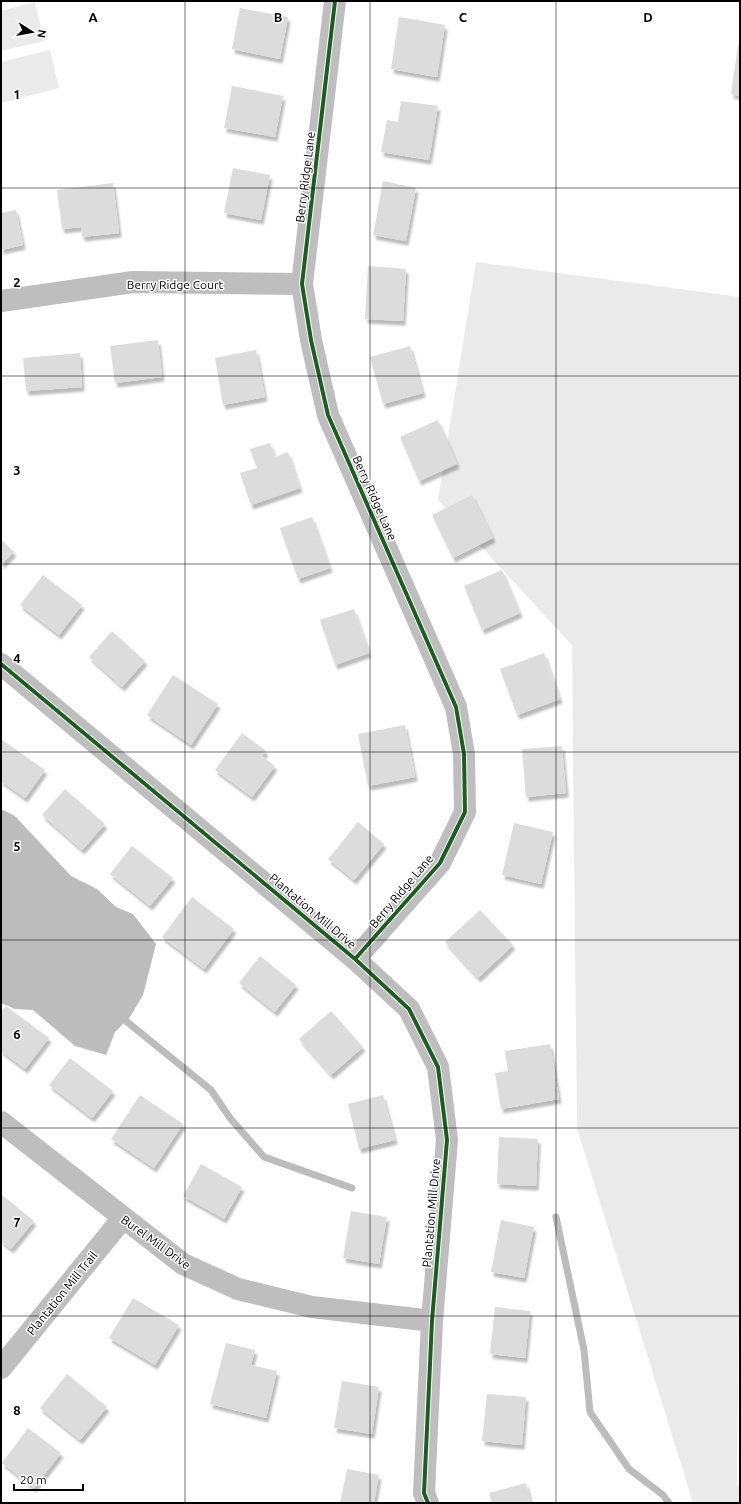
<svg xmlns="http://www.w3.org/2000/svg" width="741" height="1504" font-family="Ubuntu,sans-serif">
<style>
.green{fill:#eaeaea}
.water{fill:#bcbcbc}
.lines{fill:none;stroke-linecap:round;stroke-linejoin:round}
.stream{stroke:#bcbcbc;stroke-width:7}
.building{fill:#dcdcdc;filter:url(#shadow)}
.minor{stroke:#bebebe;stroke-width:22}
.cycleway-casing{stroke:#fff;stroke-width:6}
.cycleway{stroke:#1b5e20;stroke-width:4}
.grid{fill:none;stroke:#000;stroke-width:1;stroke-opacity:0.55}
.labels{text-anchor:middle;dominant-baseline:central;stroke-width:3;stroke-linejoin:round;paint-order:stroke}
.street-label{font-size:12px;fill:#000;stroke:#fff}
.grid-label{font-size:13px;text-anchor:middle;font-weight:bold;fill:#000;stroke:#fff;stroke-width:3;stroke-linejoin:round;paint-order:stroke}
</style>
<defs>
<filter id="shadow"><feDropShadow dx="2.5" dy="4.5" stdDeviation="1" flood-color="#0004"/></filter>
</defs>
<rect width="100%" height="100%" fill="#fff"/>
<path class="green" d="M35,2L44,41L1,51V11Z
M50,50L59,88L1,103V62Z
M476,262L740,297V1203L737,1485L740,1487V1503H693L577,1128L572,645L438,500Z"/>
<path class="water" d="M1,809L15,816L71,876L97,889L116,907L133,914L156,944L143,995L130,1017L115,1032L106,1055L75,1046L33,1010L15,1009L1,1003Z"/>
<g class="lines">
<path class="stream" d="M126,1021L211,1090L230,1118L264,1157L352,1188
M556,1217L584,1350L590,1412L629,1469L663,1495L669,1503"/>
</g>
<path class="building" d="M240,8L288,17L280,59L232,49Z
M399,17L445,25L437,77L391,69Z
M738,45H740V96L731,94Z
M232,86L283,96L275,137L224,128Z
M401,101L438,106L429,160L381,152L387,120L398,122Z
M233,168L270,175L261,220L224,213Z
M383,181L416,188L406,241L373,235Z
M113,183L119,233L82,237L81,227L62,229L57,190Z
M16,210L23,245L1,250V213Z
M368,266L406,269L403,321L365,319Z
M158,340L162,377L115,383L110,346Z
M410,346L423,393L383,404L370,357Z
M256,350L265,397L223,405L215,358Z
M80,353L82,387L26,391L23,358Z
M438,420L457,464L419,481L400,437Z
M270,443L275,457L288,452L300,488L251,505L240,473L257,468L250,449Z
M472,495L493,538L453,558L432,515Z
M312,517L330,568L298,579L280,528Z
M1,539L14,552L1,565Z
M502,570L520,613L482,630L464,586Z
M43,575L82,605L59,635L20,605Z
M354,609L369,653L335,665L320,620Z
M112,631L145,661L122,687L89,657Z
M544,653L560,699L517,715L500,669Z
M173,675L218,704L191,745L147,715Z
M405,725L415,777L368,786L358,734Z
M242,733L266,751L262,756L275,766L252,797L215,770Z
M1,739L45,770L25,798L1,781Z
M562,746L566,793L526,797L522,749Z
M65,789L105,824L82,850L42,815Z
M358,822L384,844L354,880L328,859Z
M514,823L553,832L541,884L502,875Z
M132,846L173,878L150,906L110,874Z
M192,897L234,929L204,969L162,937Z
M480,910L513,945L478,978L445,942Z
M260,956L296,985L275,1012L239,983Z
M6,1006L49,1038L25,1069L1,1051V1012Z
M331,1011L363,1047L331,1075L299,1039Z
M550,1044L559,1099L501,1109L495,1073L508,1071L505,1051Z
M70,1058L113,1091L92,1118L49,1085Z
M140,1095L183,1124L154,1168L111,1139Z
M383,1095L395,1140L359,1149L348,1104Z
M499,1137L538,1139L536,1186L497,1184Z
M201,1164L242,1187L224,1219L183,1196Z
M1,1194L34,1221L11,1249L1,1241Z
M351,1211L387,1217L379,1264L343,1258Z
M501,1220L534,1227L524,1278L491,1272Z
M133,1298L179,1325L155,1365L109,1338Z
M495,1307L530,1311L525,1358L490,1354Z
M226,1343L255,1350L251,1365L277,1371L266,1418L210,1404Z
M67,1374L107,1407L80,1440L40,1408Z
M342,1381L379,1387L372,1434L334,1428Z
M487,1394L526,1397L522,1445L482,1441Z
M28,1428L61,1453L34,1488L2,1463Z
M347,1469L379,1475L374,1503H340Z
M526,1483L531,1503H492L489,1493Z"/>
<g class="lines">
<path class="minor" d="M335,1L302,284L311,340L328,415L456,707L464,754L465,812L440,863L355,959
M1,301L133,282L302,284
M1,664L355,959L409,1009L438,1067L447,1140L432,1321L424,1493L428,1503
M1,1122L183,1264L238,1289L312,1307L432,1321
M1,1368L123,1218"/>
<g class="cycleway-casing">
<path id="cycleway" d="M335,1L302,284L311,340L328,415L456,707L464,754L465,812L440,863L355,959
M1,664L355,959L409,1009L438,1067L447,1140L432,1321L424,1493L428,1503"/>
</g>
<use href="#cycleway" class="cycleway"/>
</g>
<path class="grid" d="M185,1V1503M370,1V1503M556,1V1503M1,188H740M1,376H740M1,564H740M1,752H740M1,940H740M1,1128H740M1,1316H740"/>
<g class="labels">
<g class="street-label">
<text transform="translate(305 177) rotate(-83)">Berry Ridge Lane</text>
<text x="175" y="284">Berry Ridge Court</text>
<text transform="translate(375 498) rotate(66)">Berry Ridge Lane</text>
<text transform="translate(401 891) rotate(-50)">Berry Ridge Lane</text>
<text transform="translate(313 911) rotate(40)">Plantation Mill Drive</text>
<text transform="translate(431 1213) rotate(-85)">Plantation Mill Drive</text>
<text transform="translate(156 1242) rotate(36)">Burel Mill Drive</text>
<text transform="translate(62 1293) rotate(-51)">Plantation Mill Trail</text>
</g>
</g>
<g class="grid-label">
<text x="93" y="22">A</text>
<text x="278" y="22">B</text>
<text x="463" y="22">C</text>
<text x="648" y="22">D</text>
<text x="17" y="99">1</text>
<text x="17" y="287">2</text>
<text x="17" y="475">3</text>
<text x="17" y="663">4</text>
<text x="17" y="851">5</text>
<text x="17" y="1039">6</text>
<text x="17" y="1227">7</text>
<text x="17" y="1415">8</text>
</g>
<rect width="741" height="1504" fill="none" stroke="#000000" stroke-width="4"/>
<g transform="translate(32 32) rotate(101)" stroke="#ffffff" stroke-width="3" paint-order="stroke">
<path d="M0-3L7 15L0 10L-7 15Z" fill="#000000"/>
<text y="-6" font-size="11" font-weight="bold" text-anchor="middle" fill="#000000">N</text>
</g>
<path d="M14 1484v6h69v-6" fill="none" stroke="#000000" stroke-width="2"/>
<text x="20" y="1484" font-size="12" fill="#000000" stroke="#ffffff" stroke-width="3" paint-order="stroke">20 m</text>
</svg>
